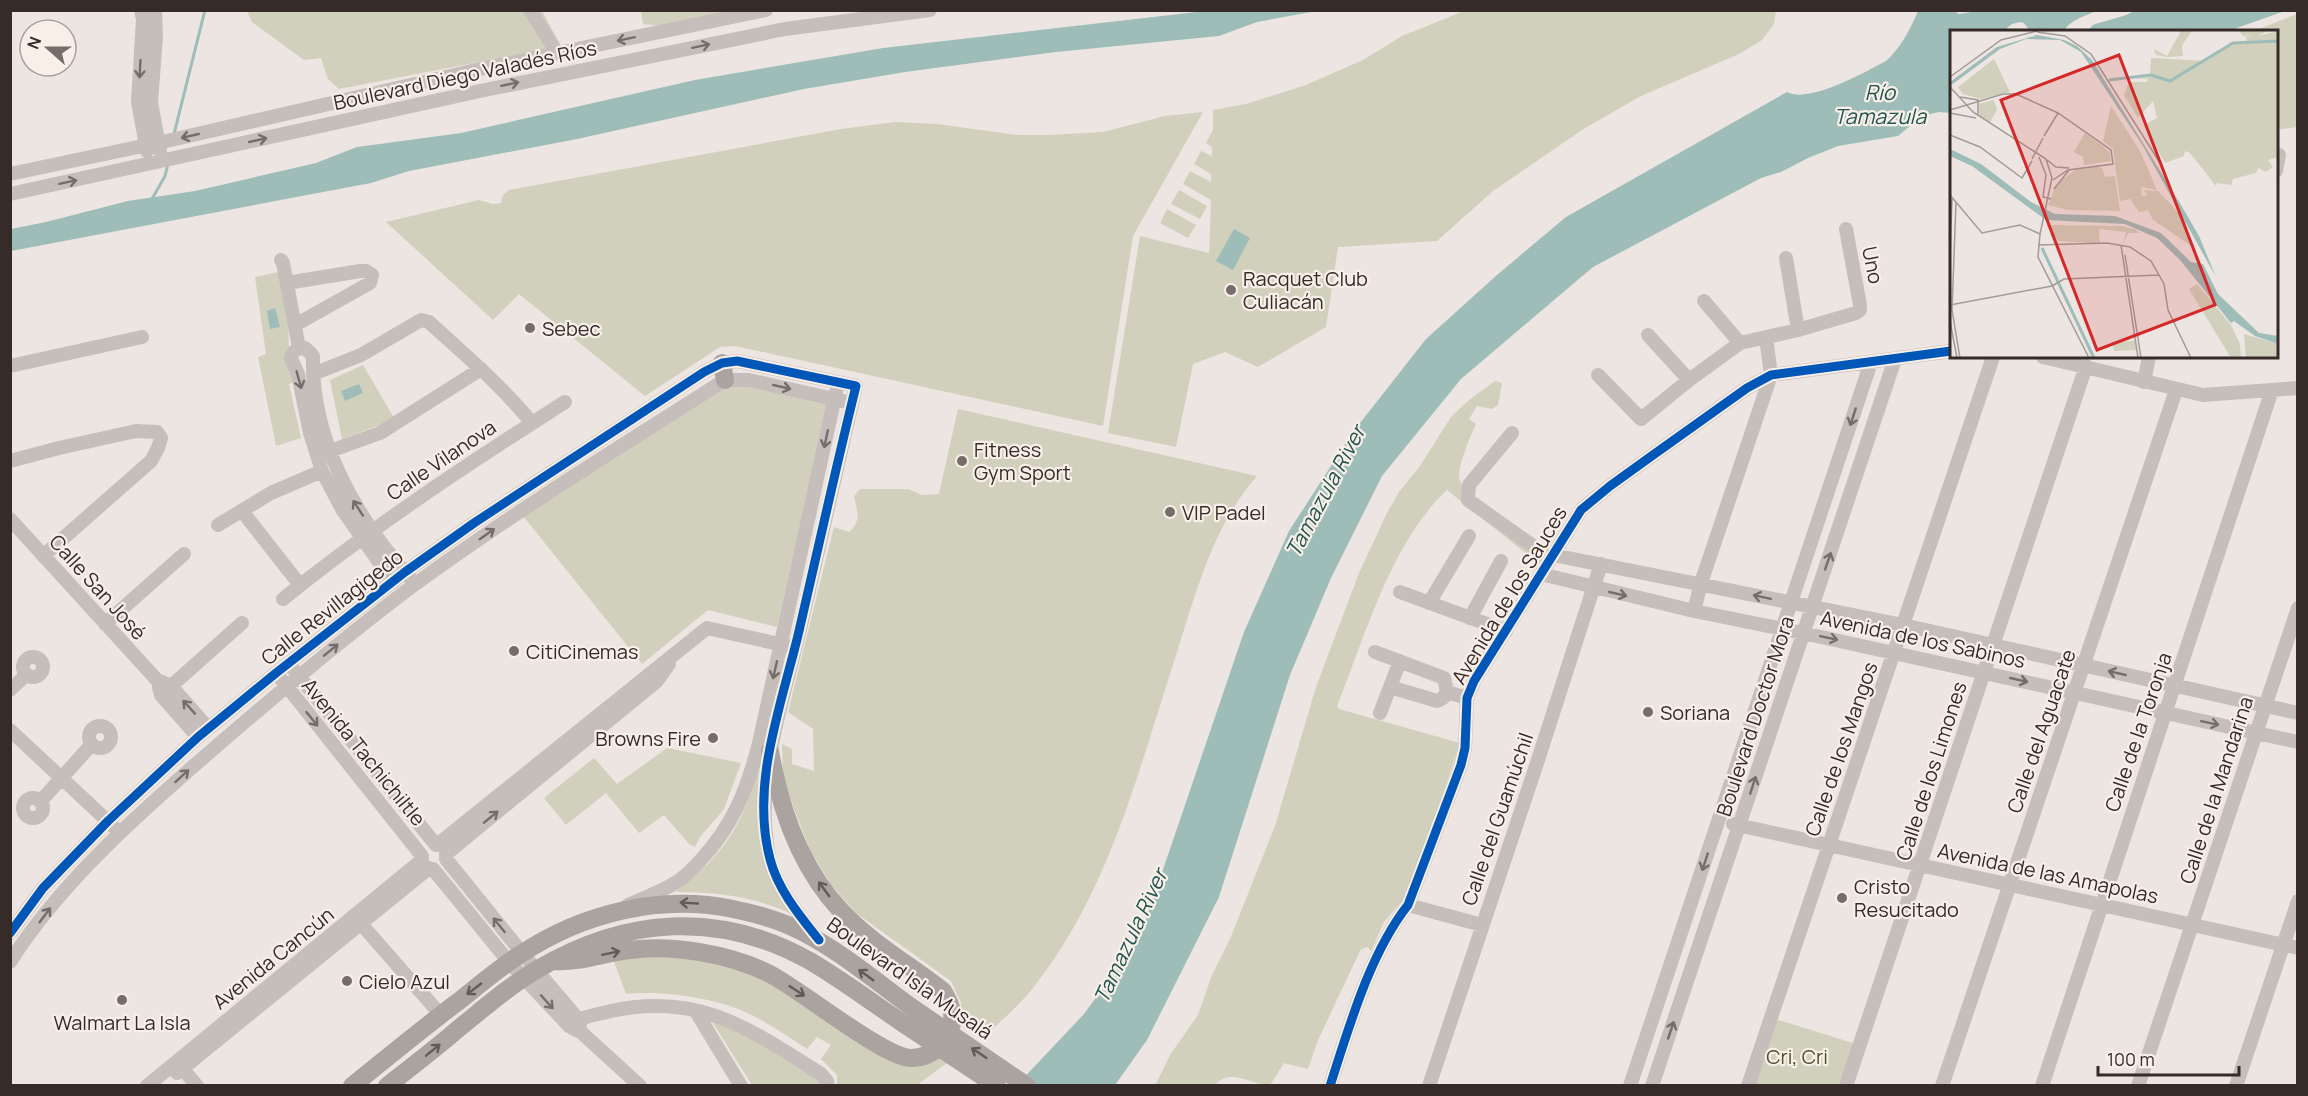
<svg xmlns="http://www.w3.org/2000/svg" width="2308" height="1096" font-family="Manrope,sans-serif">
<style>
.green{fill:#d0d0bc}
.water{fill:#9fbdb8}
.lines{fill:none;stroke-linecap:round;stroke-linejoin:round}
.stream{stroke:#9fbdb8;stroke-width:3}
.river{stroke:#9fbdb8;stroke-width:16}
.minor{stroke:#c5bebb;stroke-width:14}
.major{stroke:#aaa3a0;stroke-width:18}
.major-bridge{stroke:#aaa3a0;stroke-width:18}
.cycleway-casing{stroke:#f8efe9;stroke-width:13}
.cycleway{stroke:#0057b8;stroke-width:9}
.oneway{stroke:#766d6b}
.oneway2{stroke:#645b59}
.poi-dot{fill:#766c69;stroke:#f8efe9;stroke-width:2}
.labels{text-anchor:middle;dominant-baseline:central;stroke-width:4.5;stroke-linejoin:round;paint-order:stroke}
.street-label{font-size:20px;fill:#362b29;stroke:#f8efe9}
.poi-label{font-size:20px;fill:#362b29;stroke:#f8efe9;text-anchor:start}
.park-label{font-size:20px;fill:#4b522e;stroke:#f8efe9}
.water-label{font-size:21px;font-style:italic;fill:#215450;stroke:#f8efe9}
.inset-river{fill:none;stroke:#9fbdb8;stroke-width:3}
.inset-road{fill:none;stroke:#a39b97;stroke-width:1.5}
.view{fill:#d62828;fill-opacity:0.15;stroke:#d62828;stroke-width:3}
.inset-edge{fill:none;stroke:#362b29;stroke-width:3}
</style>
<rect width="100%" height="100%" fill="#ece5e1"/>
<path class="green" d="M247,11H542L561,46L339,89L328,79L321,58L304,60L252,22Z
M641,11H754L660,26L643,24Z
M1464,11H1776L1774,24L1762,40L1739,54L1641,96L1585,128L1493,191L1437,241L1338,247L1326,327L1258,367L1225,352L1193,364L1176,447L1108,433L1140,236L1209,253L1211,200L1183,184L1190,171L1211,182V174L1194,164L1201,151L1212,156V147L1206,143L1213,130V110L1246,104L1306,85L1363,60L1402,36Z
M2297,14V127L2277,130L2276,32L2254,31Z
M1203,112L1133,236L1103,426L735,346L720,347L645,396L519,294L493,320L386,222L479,200L493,204L501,203L503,195L509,190L841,129L895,122L937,124L1017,135H1049L1103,132L1165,116Z
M1179,190L1207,206L1200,219L1171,204Z
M1167,209L1196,225L1188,238L1160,223Z
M279,272L288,318L289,352L296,381L289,384L301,438L276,446L258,357L266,354L255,277Z
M363,365L394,418L377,426L342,439L330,380Z
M1495,381L1502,383L1498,405L1492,409L1477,406L1469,419L1476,424C1470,437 1459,463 1459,477C1460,495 1527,543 1543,556L1539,564L1447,490C1391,542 1365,637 1337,706L1339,709L1460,743L1409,893L1384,922L1371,951L1368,947L1361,949L1318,1040L1308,1069L1284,1063L1270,1085C1250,1085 1232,1067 1215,1085L1155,1086L1170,1055L1198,1015L1212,975L1230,939L1275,826L1316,687L1359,573L1387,513L1399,492L1420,466L1451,417L1469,400Z
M737,383L828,400L777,627L708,610L642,664L523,516L722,390Z
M958,409L1257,476C1213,526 1197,590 1177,652C1140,765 1111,888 1036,984C1022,1003 1003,1019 986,1035L961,1020V1003L951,981L856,913L830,883L810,850L793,806L783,776L782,744L792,749V764L814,771L813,729L788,712L834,527L849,532C862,521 857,511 854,496L860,489H908L922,495L939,494Z
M768,722L763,836L801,918C761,898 719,891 675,892C742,843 752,799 768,722Z
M667,748L741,763L724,809L700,837L695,847L689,844L664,815L639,833L606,793L566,825L544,798L594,758L617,784Z
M666,953L751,970L895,1058L941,1052L951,1060L917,1085H837V1075L821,1059L831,1045L817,1037L807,1049C789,1037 771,1025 752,1015C718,998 663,990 626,994L613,959Z
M708,1015L780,1048L825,1085H752Z
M1776,1019L1856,1044L1842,1085L1755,1086Z"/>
<path class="water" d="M1983,10L2097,11C2086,15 2069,21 2064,31H2030L2024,23L2020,22L2012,24L2003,31L1951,32V113L1939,112L1922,116L1898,136L1838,146L1808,158L1781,172L1761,178L1593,267L1461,379L1382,476L1331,578L1290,675L1219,897L1147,1040L1115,1085L1016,1086L1084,1014L1140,937L1244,632L1289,531L1353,432L1426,339L1497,275L1566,217L1787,92C1809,104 1865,72 1886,61C1900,49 1911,28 1918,11H1957L1956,12L1959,14Z
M1205,11H1317L1257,22L1219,36L1056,52L905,72L804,89L577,139L409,171L371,183L11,251V229L46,222L128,201L195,191L316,163L357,147L461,133L695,80L883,48Z
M2165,11V10L2285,11L2228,31H2092L2128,25Z
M1234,229L1250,238L1233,270L1216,261Z
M275,308L280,327L270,329L267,311Z
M359,384L363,393L345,401L341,391Z"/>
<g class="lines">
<path class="stream" d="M174,134L205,10
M152,199L165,176L168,164"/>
<path class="river" d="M2097,32L2128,23L2155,10"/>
<path class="minor" d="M141,10L143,19L138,102L147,151
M155,10L156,37L151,102L160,151
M530,10L557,53
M2276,171L2279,155
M10,174L171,140L476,70L766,10
M10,194L480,91L785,29L930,10
M1786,258L1798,330
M281,260L283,263L299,348
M287,283L360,271H366L372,275L370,283L295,325
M1704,301L1740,343
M1648,335L1689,380
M2043,357L2203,395L2298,388
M10,366L142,337
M313,374L361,355L421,320L429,322C465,355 501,385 532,423
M1598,375L1641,419L1689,380L1740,343L1798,330L1856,313L1860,310V305L1846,229
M2144,382L2149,357
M1512,433L1469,485L1468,500L1543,553L1903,625L2298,713
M330,451L380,433L481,369
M10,461L59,448L136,431L157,432L161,438L158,448L151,461L43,556
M242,511L300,585
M10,519L157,680L171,686L208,728
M218,525L271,493L322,471
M1541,574L1694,611L1803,633L2298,742
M393,582L342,509L322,471L310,433L298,374L291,358C293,350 297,348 305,348L313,356C311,440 356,518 410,578
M1400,592L1506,631
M283,599C372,527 468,464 565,402
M1429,603L1469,536
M1694,611L1701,583L1771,375L1766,337
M1470,618L1501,561
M105,624L184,554
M1375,652L1444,678L1447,692L1467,698
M23 667a10 10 0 1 1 20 0a10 10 0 1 1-20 0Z
M294,670L436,845
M281,679L422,856
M159,687L161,695L198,737
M1390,687L1437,701L1443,698L1447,692
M10,690L26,675
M161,695L242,623
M1380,713L1400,661
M89 737a11 11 0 1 1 22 0a11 11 0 1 1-22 0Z
M10,730L114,827
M23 808a10 10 0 1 1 20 0a10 10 0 1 1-20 0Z
M40,802L92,744
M1733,824L2298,948
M437,845L707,628L788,646
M446,854L657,681L669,664
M446,859L522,953L578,1019L580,1025
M433,869L509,962L569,1026L582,1033L640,1086
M628,905C644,898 660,892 675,883C684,878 692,869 699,862C733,826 747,790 759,743L836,392
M1408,905L1482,925
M355,917L441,1015
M10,933L43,888L108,821L198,737L276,673L405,572L474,523L704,372L722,363L737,361L856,386C837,467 818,548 800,629C785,694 762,757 765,825C766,836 767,849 770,861C779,890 798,914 817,938
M10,962C62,880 146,807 219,744C283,689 347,635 414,585C514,512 620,447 725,380H749L852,403
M695,1010L741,1086
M569,1026C581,1016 596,1015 611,1011C699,992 750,1029 821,1074L827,1081L828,1086
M177,1062L197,1086
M177,1073L429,868
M147,1086L422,860
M1330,1086C1349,1027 1370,953 1408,905L1461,765L1465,748L1467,698L1474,681L1581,510L1610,486L1646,460L1747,388L1771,375L1951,351
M1429,1086L1538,760L1601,564
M1630,1086L1871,362
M1652,1086L1895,359
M1748,1086L1993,357
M1846,1086L2086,366
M1942,1086L2176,390
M2042,1086L2272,390
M2138,1086L2298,608
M2236,1086L2298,901"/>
<path class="major" d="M722,363L725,380
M553,961C580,963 603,953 630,950C672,944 729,954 768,973C799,988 885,1059 912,1058C936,1057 955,1035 952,1012C951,1004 947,998 943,991C910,965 871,943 842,912C801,869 780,809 770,751
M352,1086C388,1057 423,1028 459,1001C479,985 499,968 521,954C583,913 660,894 733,909C752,913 772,918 790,926C835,946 874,980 914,1009
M387,1086C411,1067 435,1049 458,1029C484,1008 509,986 538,969C626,917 719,910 810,961C842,980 873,1003 904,1024"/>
<path class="major-bridge" d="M914,1009L1027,1086
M904,1024L997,1086"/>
<g class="cycleway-casing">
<path id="cycleway" d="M10,933L43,888L108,821L198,737L276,673L405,572L474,523L704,372L722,363L737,361L856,386C836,467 818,549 799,631C782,704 750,783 770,859C778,890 800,916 819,940
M1330,1086C1349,1027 1370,953 1408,905L1461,765L1465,748L1467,698L1474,681L1581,510L1610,486L1646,460L1747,388L1771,375L1951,351"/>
</g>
<use href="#cycleway" class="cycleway"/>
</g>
<defs><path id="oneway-shaft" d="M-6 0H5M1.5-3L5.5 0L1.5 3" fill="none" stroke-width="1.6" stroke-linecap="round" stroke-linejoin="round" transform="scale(1.5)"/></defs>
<g class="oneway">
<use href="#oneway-shaft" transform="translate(626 39) rotate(168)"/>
<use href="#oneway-shaft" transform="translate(701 46) rotate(-12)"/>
<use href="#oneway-shaft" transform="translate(140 69) rotate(93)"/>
<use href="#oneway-shaft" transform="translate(510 84) rotate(-12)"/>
<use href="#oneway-shaft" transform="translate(190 136) rotate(167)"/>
<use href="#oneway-shaft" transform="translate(258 140) rotate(-13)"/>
<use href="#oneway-shaft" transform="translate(68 182) rotate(-12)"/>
<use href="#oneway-shaft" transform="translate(299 380) rotate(74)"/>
<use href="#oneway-shaft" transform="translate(782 387) rotate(13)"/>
<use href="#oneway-shaft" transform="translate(1853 417) rotate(108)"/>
<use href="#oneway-shaft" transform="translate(826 439) rotate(102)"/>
<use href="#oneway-shaft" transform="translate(358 508) rotate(-123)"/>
<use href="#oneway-shaft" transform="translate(487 534) rotate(-35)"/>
<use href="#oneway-shaft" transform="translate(1828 561) rotate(-71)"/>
<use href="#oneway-shaft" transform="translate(1618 594) rotate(13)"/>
<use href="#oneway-shaft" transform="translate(1762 597) rotate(-168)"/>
<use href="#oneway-shaft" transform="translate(1829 638) rotate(12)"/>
<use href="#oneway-shaft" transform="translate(331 650) rotate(-39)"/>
<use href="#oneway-shaft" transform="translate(775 670) rotate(103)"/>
<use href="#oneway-shaft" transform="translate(2117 673) rotate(-167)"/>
<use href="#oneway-shaft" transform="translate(2019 680) rotate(13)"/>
<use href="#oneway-shaft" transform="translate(189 707) rotate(-132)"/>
<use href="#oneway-shaft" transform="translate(312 719) rotate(51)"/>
<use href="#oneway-shaft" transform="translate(2210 723) rotate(12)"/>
<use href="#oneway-shaft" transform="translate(182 776) rotate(-42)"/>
<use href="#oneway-shaft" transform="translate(1753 785) rotate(-72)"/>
<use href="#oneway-shaft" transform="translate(491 817) rotate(-39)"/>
<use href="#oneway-shaft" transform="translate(1705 862) rotate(108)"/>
<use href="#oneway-shaft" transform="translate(45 915) rotate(-53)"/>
<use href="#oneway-shaft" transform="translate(499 925) rotate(-129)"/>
<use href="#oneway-shaft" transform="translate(547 1002) rotate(48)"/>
<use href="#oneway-shaft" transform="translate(1671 1030) rotate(-71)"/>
</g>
<g class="oneway2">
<use href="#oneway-shaft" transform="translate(824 889) rotate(-126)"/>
<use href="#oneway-shaft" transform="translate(689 903) rotate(-177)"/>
<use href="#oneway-shaft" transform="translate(611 953) rotate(-12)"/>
<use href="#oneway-shaft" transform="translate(866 975) rotate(-144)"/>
<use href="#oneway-shaft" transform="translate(474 989) rotate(142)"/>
<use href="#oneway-shaft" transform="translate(797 991) rotate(33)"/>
<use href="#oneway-shaft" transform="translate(433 1050) rotate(-39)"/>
<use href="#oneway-shaft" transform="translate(979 1053) rotate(-146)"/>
</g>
<g class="poi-dot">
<circle cx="1231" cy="290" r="6"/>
<circle cx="530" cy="328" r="6"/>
<circle cx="962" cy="461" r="6"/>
<circle cx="1170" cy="512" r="6"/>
<circle cx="514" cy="651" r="6"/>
<circle cx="1648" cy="712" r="6"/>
<circle cx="713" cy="738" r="6"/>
<circle cx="1842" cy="898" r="6"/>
<circle cx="347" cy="981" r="6"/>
<circle cx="122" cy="1000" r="6"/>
</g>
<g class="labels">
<g class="street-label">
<text transform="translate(465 75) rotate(-12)">Boulevard Diego Valadés Ríos</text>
<text transform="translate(1873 265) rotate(79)">Uno</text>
<text transform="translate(441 460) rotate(-34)">Calle Vilanova</text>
<text transform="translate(98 587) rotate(48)">Calle San José</text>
<text transform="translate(1509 595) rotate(-59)">Avenida de los Sauces</text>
<text transform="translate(332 607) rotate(-38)">Calle Revillagigedo</text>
<text transform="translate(1923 639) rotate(12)">Avenida de los Sabinos</text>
<text transform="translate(1755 716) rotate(-72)">Boulevard Doctor Mora</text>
<text transform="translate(2041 731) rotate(-71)">Calle del Aguacate</text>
<text transform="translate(2138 732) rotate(-71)">Calle de la Toronja</text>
<text transform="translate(1841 749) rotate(-71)">Calle de los Mangos</text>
<text transform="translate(364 752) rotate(51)">Avenida Tachichiltle</text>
<text transform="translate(1931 771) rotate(-72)">Calle de los Limones</text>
<text transform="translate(2216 790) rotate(-72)">Calle de la Mandarina</text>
<text transform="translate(1497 819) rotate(-71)">Calle del Guamúchil</text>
<text transform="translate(2048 873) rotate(12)">Avenida de las Amapolas</text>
<text transform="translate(273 958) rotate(-39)">Avenida Cancún</text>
<text transform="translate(910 978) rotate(35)">Boulevard Isla Musalá</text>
</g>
<g class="poi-label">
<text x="1243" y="278">Racquet Club<tspan x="1243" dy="23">Culiacán</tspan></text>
<text x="542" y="328">Sebec</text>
<text x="974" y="449">Fitness<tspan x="974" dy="23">Gym Sport</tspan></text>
<text x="1182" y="512">VIP Padel</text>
<text x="526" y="651">CitiCinemas</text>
<text x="1660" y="712">Soriana</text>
<text x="701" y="738" text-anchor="end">Browns Fire</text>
<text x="1854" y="886">Cristo<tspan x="1854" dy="23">Resucitado</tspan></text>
<text x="359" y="981">Cielo Azul</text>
<text x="122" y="1022" text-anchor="middle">Walmart La Isla</text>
</g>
<g class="park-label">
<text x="1797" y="1056">Cri, Cri</text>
</g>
<g class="water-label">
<text x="1880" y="92">Río<tspan x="1880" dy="24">Tamazula</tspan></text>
<text transform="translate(1325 491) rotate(-62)">Tamazula River</text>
<text transform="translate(1130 936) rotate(-65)">Tamazula River</text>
</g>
</g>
<g transform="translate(1950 30)">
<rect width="328" height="328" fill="#ece5e1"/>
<path d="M231,1H242L232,15L233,26L217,27L206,25L204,19L217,26ZM289,1H317L308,6L328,1V127L318,130L323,137L316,142L308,138L306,143L283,149L281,155L267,153L266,156L240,123L235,121L234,126L215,133L194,95L207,88L203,71L188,88L174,65L179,52H197L198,49L181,48L200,47L201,28L256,31L283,14L297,13L296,6H303L297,5L294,7ZM44,29L60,62L31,69L13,64L8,57ZM44,70L47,80L40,92L30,87L28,74ZM161,76L190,121L207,160L191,157L192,166L197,165L194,160L208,161L231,185L243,217L203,190L198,180L189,182L180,169L170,171L163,119L153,111ZM135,103L159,121L161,131L134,135L133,127L124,122ZM147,137L152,138L155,147L165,146L170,181L118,180L98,175L106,155L125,140ZM96,195L172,196L185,199L190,203H178L173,215L176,202L149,199L150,214L124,212L108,211ZM247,254L281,295L290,314L291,328H281L239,259ZM294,304L328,314V328H296ZM185,311L186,320L164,321L162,312Z" fill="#d0d0bc"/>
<path d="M87,5L114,10L127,16L142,30L231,175L249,206L266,247L193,116L131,22L110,10L76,9L50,19L0,56V52L47,17ZM0,119L31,134L81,172L105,184L165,186L211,203L241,232L253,234L268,264L309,303L328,306V314L305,306L284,291L281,293L230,230L207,208L175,194L96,190L22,136L0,126Z" fill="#9fbdb8"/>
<path class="inset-river" d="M159,50L201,45L220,51L283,13L329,11M92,218L144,328M242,237L265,266M282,282L296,295"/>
<path class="inset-road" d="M87,2L115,6L141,24L212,136M0,47L51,10L87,1M0,57L23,82L96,129L102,148L90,204M10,67L28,70V85M0,80L53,64H66L108,83L161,120L163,134L118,140L103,150M0,83L26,88M0,105L30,117L72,148L82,131M94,106L108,83M89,127L96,145L93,167L101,169M82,129L93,108M97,130L106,137L119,138M104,159L120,139M0,165L32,203L70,195L90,204L88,227L139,328M6,172L2,280L10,328M88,215L157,213L180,217L201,231L214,254L218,280L241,328M171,215L188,328M0,224L2,169M175,225L191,328M102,256L114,249L209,245M0,275L102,256M0,291L7,328"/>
<path class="view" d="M169,25L265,275L147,320L51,70Z"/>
<rect width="328" height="328" class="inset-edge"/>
</g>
<rect width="2308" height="1096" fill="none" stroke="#362b29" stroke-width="24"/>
<g transform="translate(48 48) rotate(291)"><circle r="28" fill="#f8efe9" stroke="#aaa19c" stroke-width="1.5"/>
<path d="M0-4.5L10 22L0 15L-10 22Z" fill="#766c69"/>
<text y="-9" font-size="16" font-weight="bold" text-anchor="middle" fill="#362b29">N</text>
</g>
<path d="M2098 1066v9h141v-9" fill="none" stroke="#362b29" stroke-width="3"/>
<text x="2107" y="1066" font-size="18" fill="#362b29" stroke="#f8efe9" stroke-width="4.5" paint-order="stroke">100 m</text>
</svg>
